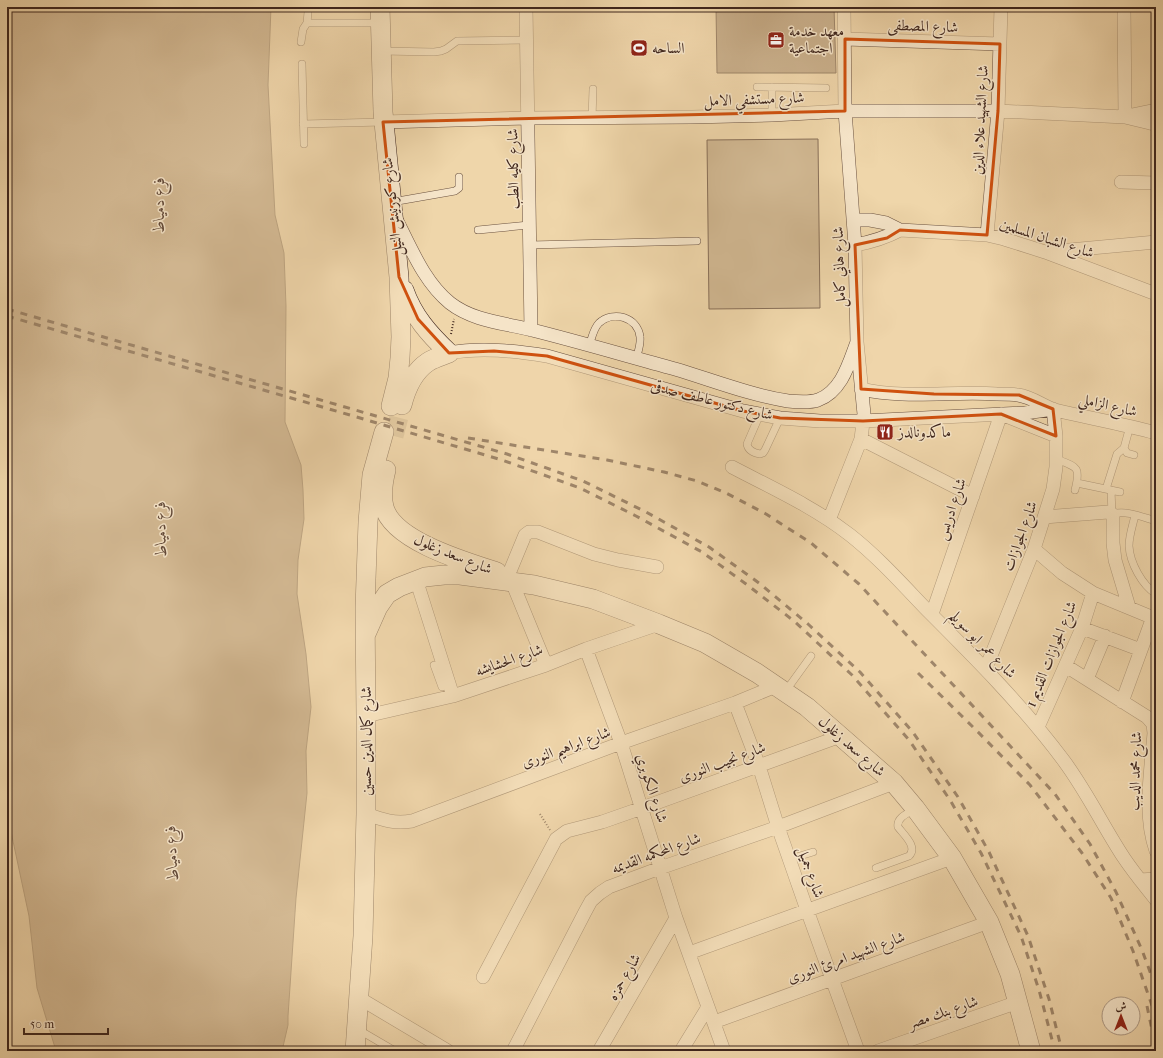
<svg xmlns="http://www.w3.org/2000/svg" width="1163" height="1058" font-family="'IM FELL French Canon',Amiri,serif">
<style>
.green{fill:#d1b892;stroke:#886f58}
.water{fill:#b39a7a;stroke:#856c55}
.building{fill:#9b8266;stroke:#3f261d}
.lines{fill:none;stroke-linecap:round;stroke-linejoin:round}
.secondary-tunnel{stroke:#ccb38e;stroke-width:19;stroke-dasharray:19 10;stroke-linecap:butt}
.service-casing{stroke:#6b5240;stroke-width:8}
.minor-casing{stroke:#6b5240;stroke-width:14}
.secondary-casing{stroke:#3f261d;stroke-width:20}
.path{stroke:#3f261d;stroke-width:2;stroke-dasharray:1 2;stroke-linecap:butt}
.service{stroke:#f5e4c8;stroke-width:7}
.minor{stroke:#f5e4c8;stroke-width:13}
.secondary{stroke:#f5e4c8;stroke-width:19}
.rail{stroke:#3f261d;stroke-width:3;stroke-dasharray:7 7;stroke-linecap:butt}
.marked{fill:none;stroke:#cf510f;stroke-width:3;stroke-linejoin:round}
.labels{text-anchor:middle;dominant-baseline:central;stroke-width:3;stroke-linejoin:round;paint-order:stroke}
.street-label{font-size:15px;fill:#3f261d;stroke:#f5e4c8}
.poi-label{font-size:15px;fill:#3f261d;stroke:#f5e4c8;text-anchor:start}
.water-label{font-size:16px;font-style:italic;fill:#624939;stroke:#f5e4c8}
</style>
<rect width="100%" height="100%" fill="#efd6aa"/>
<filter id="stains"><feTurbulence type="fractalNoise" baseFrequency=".005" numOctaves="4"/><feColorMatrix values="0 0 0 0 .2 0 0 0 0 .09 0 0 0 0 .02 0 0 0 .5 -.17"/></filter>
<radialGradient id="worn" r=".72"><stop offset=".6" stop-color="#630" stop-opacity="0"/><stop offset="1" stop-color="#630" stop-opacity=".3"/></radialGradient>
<path class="green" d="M818,139L820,308L709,309L707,140Z"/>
<path class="water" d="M7,7H271L268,85L275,215L284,253L286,306L285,422L301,465L303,490L304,519L298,560L297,594L306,654L311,707L306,751L307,793L296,898L288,1016V1025L282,1051H56L37,988L29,916L7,813Z"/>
<path class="building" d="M716,7H834L836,73H717Z"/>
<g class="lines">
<path class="secondary-tunnel" d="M394,436L401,409"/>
<g class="service-casing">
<path id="service" d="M307,23H380
M301,42L303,29L307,23L308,12
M382,51L434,52L441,51L446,49L457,41L526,40
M302,64L304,144
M757,87L826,88
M772,115V87
M592,118L593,89
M303,124L383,122
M392,202L455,191L459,188V177
M478,230L529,225
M530,245L697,241
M589,346C592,338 593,329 599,323C613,310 638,317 640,337C641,344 638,352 636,359
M760,414L747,444C748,450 754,453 760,454L763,453L765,450L780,418
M1130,426L1124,448L1127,453L1134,455
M1056,459C1077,467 1081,466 1075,490
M1077,483L1120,492
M1106,489L1117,454L1124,448
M1111,490L1112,514C1127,510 1142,517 1156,521
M1135,515C1133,525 1129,535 1129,546C1130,563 1142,585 1156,594
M434,665L442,687
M785,692L811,656
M790,859L813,852
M876,868L909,856C918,847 904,835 898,827C896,818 908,813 915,809
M359,1030L395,1051"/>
</g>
<g class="minor-casing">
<path id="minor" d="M526,7L531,330
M1124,7L1125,117
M845,39L1000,44
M1127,116L1156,110
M383,122L528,118L692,117L772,115L845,111H998L1125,117L1150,123L1156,124
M1121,182L1156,183
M396,219C411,248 424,282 450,303C473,321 504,323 532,330C580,342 627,356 675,369C712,380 750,395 788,401C798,402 809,403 818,400C842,391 849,363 857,342
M853,220H870L886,223L900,230L987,235L1004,239L1045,252L1156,294
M987,235L998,111L1001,7
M855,245C872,242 885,238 900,230
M1048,252L1156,242
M449,353C481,347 515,351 547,356L743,411L780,418L820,421H863L1025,413L1053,409
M861,389C904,399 953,391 997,394C1004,394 1012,394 1018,395C1032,397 1043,406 1055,410C1089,418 1123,424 1156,433
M861,439L973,496
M732,467C772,488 814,507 850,535C878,557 902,584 927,610C975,658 1023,706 1064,761C1087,792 1103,826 1124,858C1134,873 1145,886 1156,900
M1044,517L1108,512L1112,514L1113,516V543L1115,560L1129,607
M829,520L861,439L864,414L857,342L855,245L845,111L844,7
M1034,549L1062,573L1093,593L1156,619
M508,576L525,535L529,532H538L594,554L618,560L657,567
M416,579L453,696
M512,582L546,665
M932,614L1001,414L1056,436
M1082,628L1141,650
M586,649L621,743L676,918L724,1051
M1066,666L1147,717L1153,724L1154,733C1151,771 1143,814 1156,851
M986,668L1034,549L1053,489L1056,467V436L1053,409
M1087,679L1105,636
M1122,702L1153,617
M735,703L759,766L778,827L807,910L858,1051
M366,716L453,696L546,665L586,649L659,624
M1038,727L1082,628L1093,593
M366,814C383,820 394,824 412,821L621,743L735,703L776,686
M1140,880L1156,879
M689,953L952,858
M483,977L556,839L567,831L602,822L642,808L841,736
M359,998L448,1051
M714,1022L989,922
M513,1051L585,912L591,901L600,893L609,887L660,868L778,827L894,783
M599,1051L676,918
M681,1051L708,1007
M878,1051L1018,1002"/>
</g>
<g class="secondary-casing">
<path id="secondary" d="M380,7L383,112L399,277L401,337L400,358L398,378L391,406
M402,405C406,389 413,372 428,362C434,358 442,356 449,353C429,334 413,316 404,290
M386,470C383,482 381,495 384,507C393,541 466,562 497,572
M366,634L378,607L387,594L399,587L425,577L444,575H460L534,585L593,599L659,624L705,643L757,673L807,707L894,783L915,808L952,858L989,922L1010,974L1031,1051
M355,1051L363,936L366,814V716L365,608L368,522L372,475L384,432"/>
</g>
<path class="path" d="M451,334L454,319
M540,814L550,830"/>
<use href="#service" class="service"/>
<use href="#minor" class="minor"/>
<use href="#secondary" class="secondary"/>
<path class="rail" d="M7,309L507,454L583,481L646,512L709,547L759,583L808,624L860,672L912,731L958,797L989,852L1028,936L1049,999L1062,1051
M7,316L343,413L502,460L580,488L636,516L702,552L746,584L794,621L852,675L909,740L950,800L981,853L1021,936L1039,990L1055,1051
M468,438L607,460L664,472L697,481L726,493L766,514L811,543L859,584L1055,794L1090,844L1116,892L1142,950L1156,988
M918,673L975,729L1030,785L1082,853L1111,898L1133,951L1156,1017
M1147,1006L1156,1049"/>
</g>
<path d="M0 0H1163V1058H0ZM845,39L1000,44L998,111L987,235L900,230L887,238L855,245L861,389L934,394L1019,395L1053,409L1056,436L1001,414L863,421L780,418L743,411L547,356L494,351L449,353L418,319L399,277L383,122L845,111Z" fill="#efd6aa" fill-opacity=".55" fill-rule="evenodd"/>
<path class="marked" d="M845,39L1000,44L998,111L987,235L900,230L887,238L855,245L861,389L934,394L1019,395L1053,409L1056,436L1001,414L863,421L780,418L743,411L547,356L494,351L449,353L418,319L399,277L383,122L845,111Z"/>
<defs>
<g id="office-square" transform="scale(0.9)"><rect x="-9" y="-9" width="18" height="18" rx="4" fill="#8f2418" stroke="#f5e4c8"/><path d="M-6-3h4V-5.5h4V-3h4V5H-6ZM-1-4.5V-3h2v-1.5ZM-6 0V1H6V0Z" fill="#fff"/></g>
<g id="stadium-square" transform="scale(0.9)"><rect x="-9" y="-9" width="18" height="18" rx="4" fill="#8f2418" stroke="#f5e4c8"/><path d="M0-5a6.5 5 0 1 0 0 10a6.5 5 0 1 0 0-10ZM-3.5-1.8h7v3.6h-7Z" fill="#fff"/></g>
<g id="restaurant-square" transform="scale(0.9)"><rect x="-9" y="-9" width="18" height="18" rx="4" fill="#8f2418" stroke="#f5e4c8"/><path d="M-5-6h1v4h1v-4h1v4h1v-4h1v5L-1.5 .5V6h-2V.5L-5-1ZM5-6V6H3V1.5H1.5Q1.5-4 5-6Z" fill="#fff"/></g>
</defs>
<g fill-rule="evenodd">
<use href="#office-square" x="776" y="40"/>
<use href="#stadium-square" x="639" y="48"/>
<use href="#restaurant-square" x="885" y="432"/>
</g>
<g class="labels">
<g class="street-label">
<text transform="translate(923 26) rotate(2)">شارع المصطفى</text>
<text transform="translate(754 99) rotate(-2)">شارع مستشفي الامل</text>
<text transform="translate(980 120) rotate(-87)">شارع الشهيد علاء الدين</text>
<text transform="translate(513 169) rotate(-91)">شارع كليه الطب</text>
<text transform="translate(392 207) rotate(-96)">شارع كورنيش النيل</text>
<text transform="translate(1047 238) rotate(18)">شارع الشبان المسلمين</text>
<text transform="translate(839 267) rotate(-92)">شارع هاني كامل</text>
<text transform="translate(712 400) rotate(14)">شارع دكتور عاطف صدقى</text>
<text transform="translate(1108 405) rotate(13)">شارع الزاملي</text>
<text transform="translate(951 509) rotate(-71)">شارع ادريس</text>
<text transform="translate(1020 536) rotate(-70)">شارع الجوازات</text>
<text transform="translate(453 554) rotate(22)">شارع سعد زغلول</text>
<text transform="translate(983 644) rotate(46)">شارع عمر ابو سويلم</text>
<text transform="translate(1051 654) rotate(-68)">شارع الجوازات القديم 1</text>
<text transform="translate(509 660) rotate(-19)">شارع الحشايشه</text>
<text transform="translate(366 741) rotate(-90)">شارع كمال الدين حسين</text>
<text transform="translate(852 746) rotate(41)">شارع سعد زغلول</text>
<text transform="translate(566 747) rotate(-20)">شارع ابراهيم النورى</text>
<text transform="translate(722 762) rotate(-20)">شارع نجيب النورى</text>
<text transform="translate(1135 771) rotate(-88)">شارع محمد الديب</text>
<text transform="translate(652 788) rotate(72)">شارع الكوبري</text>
<text transform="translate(656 853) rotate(-20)">شارع المحكمه القديمه</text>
<text transform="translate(811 872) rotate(71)">شارع جميل</text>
<text transform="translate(846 957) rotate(-20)">شارع الشهيد امرئ النورى</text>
<text transform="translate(624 977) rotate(-60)">شارع حمزه</text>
<text transform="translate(943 1012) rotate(-19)">شارع بنك مصر</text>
</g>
<g class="poi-label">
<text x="789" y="31">معهد خدمة<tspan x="789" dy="17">اجتماعية</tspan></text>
<text x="652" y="48">الساحه</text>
<text x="898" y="432">ماكدونالدز</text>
</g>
<g class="water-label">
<text transform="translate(158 205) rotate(-90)">فرع دمياط</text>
<text transform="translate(160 529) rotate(-91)">فرع دمياط</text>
<text transform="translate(171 853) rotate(-93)">فرع دمياط</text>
</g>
</g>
<rect width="1163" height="1058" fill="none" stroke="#efd6aa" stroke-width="24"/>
<rect x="8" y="8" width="1147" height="1042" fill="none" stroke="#3f261d" stroke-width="2"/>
<rect x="12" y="12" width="1139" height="1034" fill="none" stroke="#3f261d"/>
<g transform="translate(1121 1016)"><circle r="19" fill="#f5e4c8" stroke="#ac9884"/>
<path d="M0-3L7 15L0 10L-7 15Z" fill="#8f2418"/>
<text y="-6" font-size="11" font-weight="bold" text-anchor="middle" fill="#3f261d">ش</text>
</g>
<path d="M24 1028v6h84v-6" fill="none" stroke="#3f261d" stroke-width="2"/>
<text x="30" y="1028" font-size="12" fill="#3f261d" stroke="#f5e4c8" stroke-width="3" paint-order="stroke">50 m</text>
<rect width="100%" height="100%" filter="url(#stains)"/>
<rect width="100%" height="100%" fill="url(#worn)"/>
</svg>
